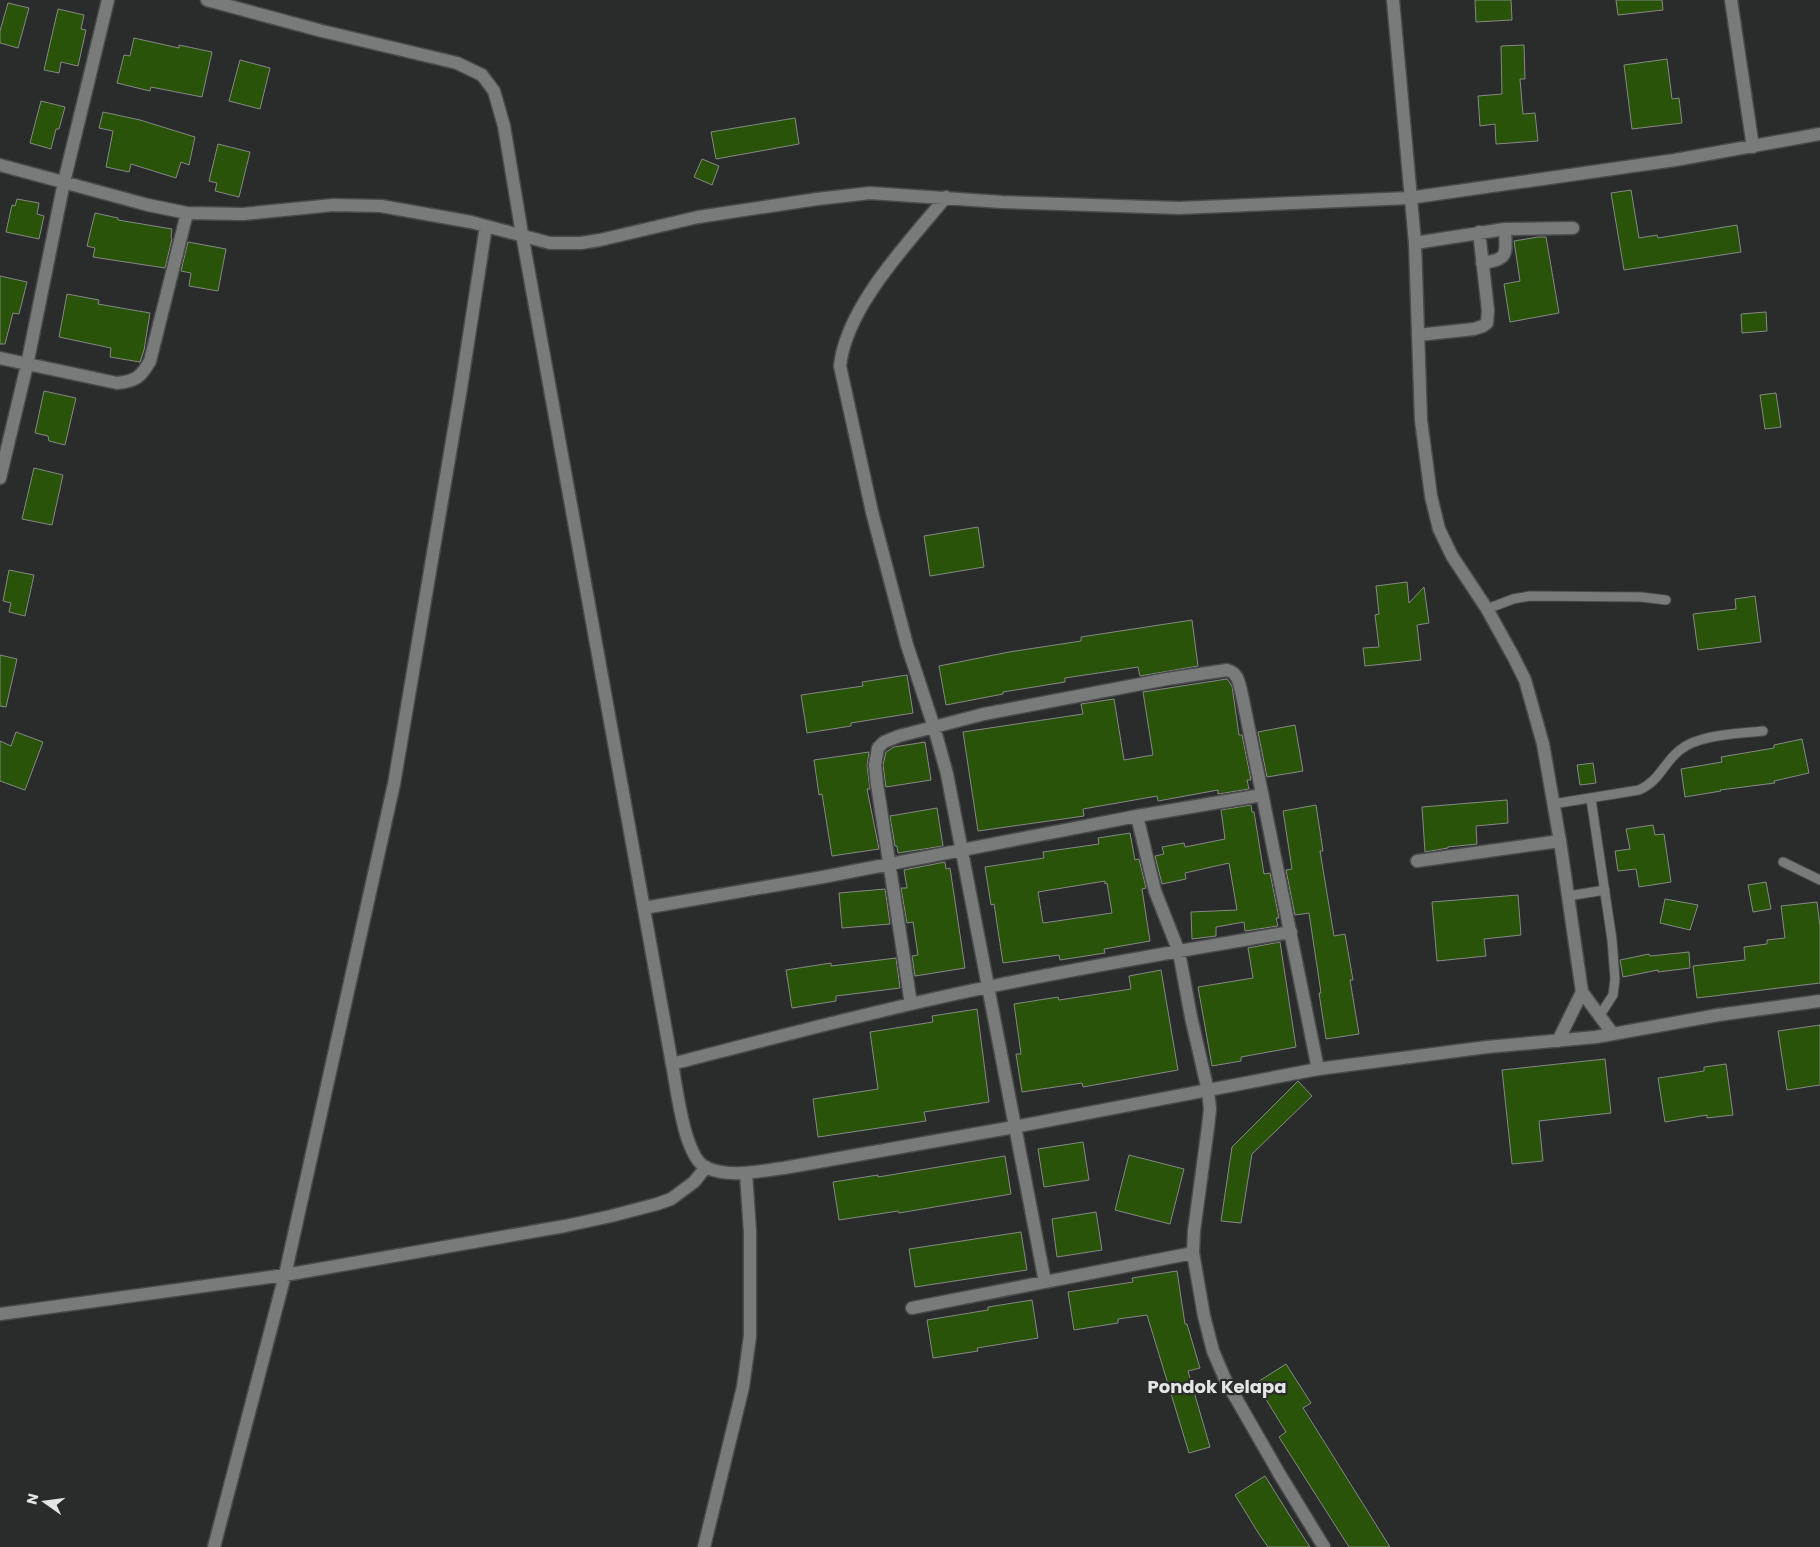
<svg xmlns="http://www.w3.org/2000/svg" width="1820" height="1547" font-family="Poppins,sans-serif">
<style>
.building{fill:#295308;stroke:#868886;fill-rule:evenodd}
.lines{fill:none;stroke-linecap:round;stroke-linejoin:round}
.lane-casing{stroke:#494b4a;stroke-width:11}
.street-casing{stroke:#494b4a;stroke-width:15}
.secondary-casing{stroke:#494b4a;stroke-width:15}
.lane{stroke:#797b7a;stroke-width:9}
.street{stroke:#797b7a;stroke-width:12}
.secondary{stroke:#797b7a;stroke-width:12}
.labels{text-anchor:middle;dominant-baseline:central;stroke-width:4.5;stroke-linejoin:round;paint-order:stroke}
.quarter-label{font-size:18px;font-weight:bold;fill:#e4e6e5;stroke:#292c2b}
</style>
<rect width="100%" height="100%" fill="#292c2b"/>
<path class="building" d="M1475,0H1511L1512,20L1476,22Z
M1616,0H1662L1663,10L1618,15Z
M8,3L29,8L18,48L0,43V31Z
M58,9L84,15L81,29L86,30L78,66L61,62L59,73L44,70Z
M134,38L179,48V45L212,52L202,97L151,87L150,91L117,83L124,55L130,56Z
M1524,45L1525,79H1520L1523,114L1535,113L1538,141L1496,144L1495,124L1480,126L1478,96L1502,94L1501,46Z
M1667,59L1672,99L1679,98L1682,123L1632,129L1624,65Z
M240,60L270,68L260,109L229,101Z
M41,101L65,107L59,129H56L51,149L30,143Z
M103,112L140,120L195,137L189,165L181,162L176,178L131,164L129,172L106,167L113,131L99,128Z
M795,118L799,144L716,159L711,132Z
M218,144L250,152L239,197L215,191L217,183L209,181Z
M702,159L719,166L712,185L694,177Z
M1631,190L1639,238L1657,235L1658,238L1737,225L1741,252L1624,270L1611,193Z
M17,199L39,203L37,214L44,216L39,239L6,232L12,205L15,206Z
M95,213L118,218V220L172,229L171,238L172,239L165,268L93,257L95,248L87,246Z
M1538,237H1546L1559,313L1510,322L1504,284L1520,281L1514,241Z
M188,242L226,249L218,291L189,286L191,273L181,271Z
M0,276L27,282L19,314L13,313L5,344H0Z
M67,294L99,300L98,304L150,313L144,350L140,362L110,357L111,348L59,337Z
M1766,312L1767,331L1742,333L1741,314Z
M44,391L76,398L65,445L49,441L48,436L35,433Z
M1776,393L1781,427L1765,429L1760,395Z
M34,468L63,475L52,525L22,519Z
M978,527L984,567L930,576L924,536Z
M9,570L34,575L25,616L9,612L11,603L3,601Z
M1407,582L1409,603L1424,587L1429,623L1417,625L1421,660L1365,666L1363,648L1379,647L1375,615L1379,614L1376,586Z
M1755,596L1761,642L1698,650L1693,614L1736,609L1735,599Z
M1192,620L1198,666L1140,676L1138,667L1065,678V682L1003,692V694L946,705L939,666L1009,652L1081,641V637Z
M0,655L17,659L6,707L0,706Z
M907,675L913,713L851,723V726L807,733L801,695L863,686L862,682Z
M1227,679L1232,686L1239,735H1242L1251,780H1247L1249,789L1218,794V790L1158,801L1157,796L1083,809L1084,816L978,831L963,732L1083,714L1081,704L1114,699L1124,760L1153,755L1143,692Z
M1295,725L1303,771L1267,777L1258,732Z
M16,732L43,742L25,790L0,781V741L11,746Z
M1802,739L1809,773L1774,781L1775,783L1720,790L1721,791L1685,797L1681,769L1722,762L1721,757L1774,748V745Z
M925,742L931,780L886,787L883,765L886,752L894,747Z
M869,752L867,766L870,789H867L879,849L832,856L822,794L819,795L814,760Z
M1593,763L1596,783L1580,785L1577,765Z
M1507,800L1508,823L1476,826L1477,844L1448,847V848L1425,852L1422,807Z
M1251,805L1252,812H1254L1264,874L1270,873L1279,918H1276L1278,926L1245,931L1244,922L1216,927V936L1192,939L1191,912L1237,910L1229,863L1185,873L1186,879L1162,884L1155,856L1164,854L1162,847L1184,843L1185,847L1225,839L1221,810Z
M1316,805L1323,851H1320L1334,936L1345,934L1353,980H1350L1359,1034L1326,1039L1319,993H1321L1309,913L1295,915L1286,870L1292,869L1283,811Z
M937,808L943,846L898,853L897,846H895L890,816Z
M1653,825L1655,835L1664,834L1671,882L1639,887L1636,869L1618,871L1615,851L1630,849L1626,829Z
M1130,833L1135,860L1139,859L1146,888L1142,889L1150,941L1104,949L1105,953L1060,960L1059,955L1003,963L994,904L991,905L985,867L1044,858L1043,852L1099,844L1098,838ZM1105,881V884L1107,883L1112,913L1043,923L1038,892Z
M945,862L946,869L950,868L965,968L915,976L912,956L918,955L913,922L907,923L901,888H907L904,870Z
M1766,882L1771,909L1753,912L1748,885Z
M885,889L890,924L842,928L839,893Z
M1518,895L1521,935L1484,939L1486,956L1437,961L1432,902Z
M1665,899L1698,905L1690,930L1660,923Z
M1817,902L1820,926V983L1697,998L1693,966L1745,960L1744,947L1767,944V940L1785,938L1781,906Z
M1280,942L1296,1047L1241,1057V1061L1212,1066L1198,987L1253,978L1248,948Z
M1689,952L1690,968L1658,972V970L1623,977L1620,960L1649,954L1650,956Z
M896,958L900,988L836,996V1001L792,1008L786,970L831,963V966Z
M1161,970L1178,1070L1083,1087L1082,1083L1022,1092L1016,1054H1021L1014,1004L1058,997L1059,1000L1131,989L1129,976Z
M977,1009L989,1102L924,1112L926,1121L818,1137L813,1099L878,1089L870,1032L933,1022L932,1016Z
M1820,1025V1085L1787,1090L1778,1031Z
M1605,1059L1611,1113L1539,1121L1543,1161L1512,1164L1502,1070Z
M1726,1064L1733,1115L1707,1118V1115L1665,1122L1658,1078L1704,1071V1067Z
M1298,1081L1312,1096L1252,1154L1241,1223L1221,1221L1232,1147Z
M1083,1142L1089,1180L1044,1187L1038,1149Z
M1129,1155L1184,1169L1170,1224L1115,1210Z
M1005,1156L1011,1194L899,1213L898,1211L839,1220L833,1182L878,1175V1177Z
M1096,1212L1102,1250L1057,1257L1052,1219Z
M1021,1232L1027,1270L915,1287L909,1249Z
M1177,1271L1185,1324H1187L1200,1368L1188,1371L1210,1447L1189,1453L1147,1315L1118,1319V1323L1074,1330L1068,1292L1133,1282L1132,1278Z
M1032,1300L1038,1338L977,1348L978,1351L933,1358L927,1320L988,1310V1307Z
M1286,1364L1311,1403L1303,1408L1390,1547H1349L1279,1437L1286,1432L1256,1383Z
M1265,1476L1295,1524L1310,1547H1268L1259,1534L1235,1495Z"/>
<g class="lines">
<g class="lane-casing">
<path id="lane" d="M1487,609L1513,599L1530,596L1641,597L1666,600
M1591,799L1612,940L1615,979L1613,995L1600,1015
M1553,804L1639,790C1661,780 1663,763 1680,750C1699,734 1739,734 1763,731
M1783,862L1820,880
M1568,896L1605,890"/>
</g>
<g class="street-casing">
<path id="street" d="M1731,0L1753,147
M0,165L148,205L187,213L243,214L333,205L381,206L471,222L550,243H581L600,240L698,217L817,199L870,193L1002,202L1179,208L1409,198L1675,160L1820,134
M946,197C909,242 846,307 840,366L872,512L907,645L934,727L947,774L1045,1282
M1415,243L1505,229L1573,228
M1482,263C1509,259 1506,255 1505,229
M1418,335L1474,329L1483,326L1487,323L1488,310L1479,232
M0,358L117,383C136,381 141,377 150,361L187,213
M0,478L27,365L64,182L108,0
M1137,816L1155,891L1179,952L1191,1017L1208,1091L1210,1109L1208,1127L1194,1231L1193,1253L1204,1316L1213,1351L1225,1379L1280,1475L1324,1547
M1417,861L1560,841
M644,908L823,877L1137,816L1262,795
M911,1004L877,784L875,765L878,748L884,742L899,736L984,714L1167,679L1227,670C1239,673 1239,684 1242,695L1318,1069
M672,1064C777,1037 882,1009 988,987C1089,966 1190,949 1291,932
M912,1308L1193,1253
M0,1314L285,1275L565,1226L611,1216L657,1204L671,1199L694,1182L706,1167
M214,1547L285,1275L394,784L461,388L486,226"/>
</g>
<g class="secondary-casing">
<path id="secondary" d="M207,0L322,31L457,63L482,75L494,91L504,126L522,234L672,1064C677,1088 684,1159 707,1168C731,1178 759,1171 784,1168L1014,1127L1318,1069L1487,1047L1596,1037L1718,1015L1820,1001
M1393,0L1415,243L1421,420L1431,496L1439,529L1452,556L1487,609L1513,656L1525,680L1543,744L1560,841L1582,992L1613,1034
M1558,1041L1582,992
M704,1547L743,1387L750,1336V1232L746,1173"/>
</g>
<use href="#lane" class="lane"/>
<use href="#street" class="street"/>
<use href="#secondary" class="secondary"/>
</g>
<g class="labels">
<g class="quarter-label">
<text x="1217" y="1386">Pondok Kelapa</text>
</g>
</g>
<g transform="translate(45 1502) rotate(284)" stroke="#292c2b" stroke-width="4" paint-order="stroke">
<path d="M0-4L9 19L0 12L-9 19Z" fill="#e4e6e5"/>
<text y="-8" font-size="14" font-weight="bold" text-anchor="middle" fill="#e4e6e5">N</text>
</g>
</svg>
